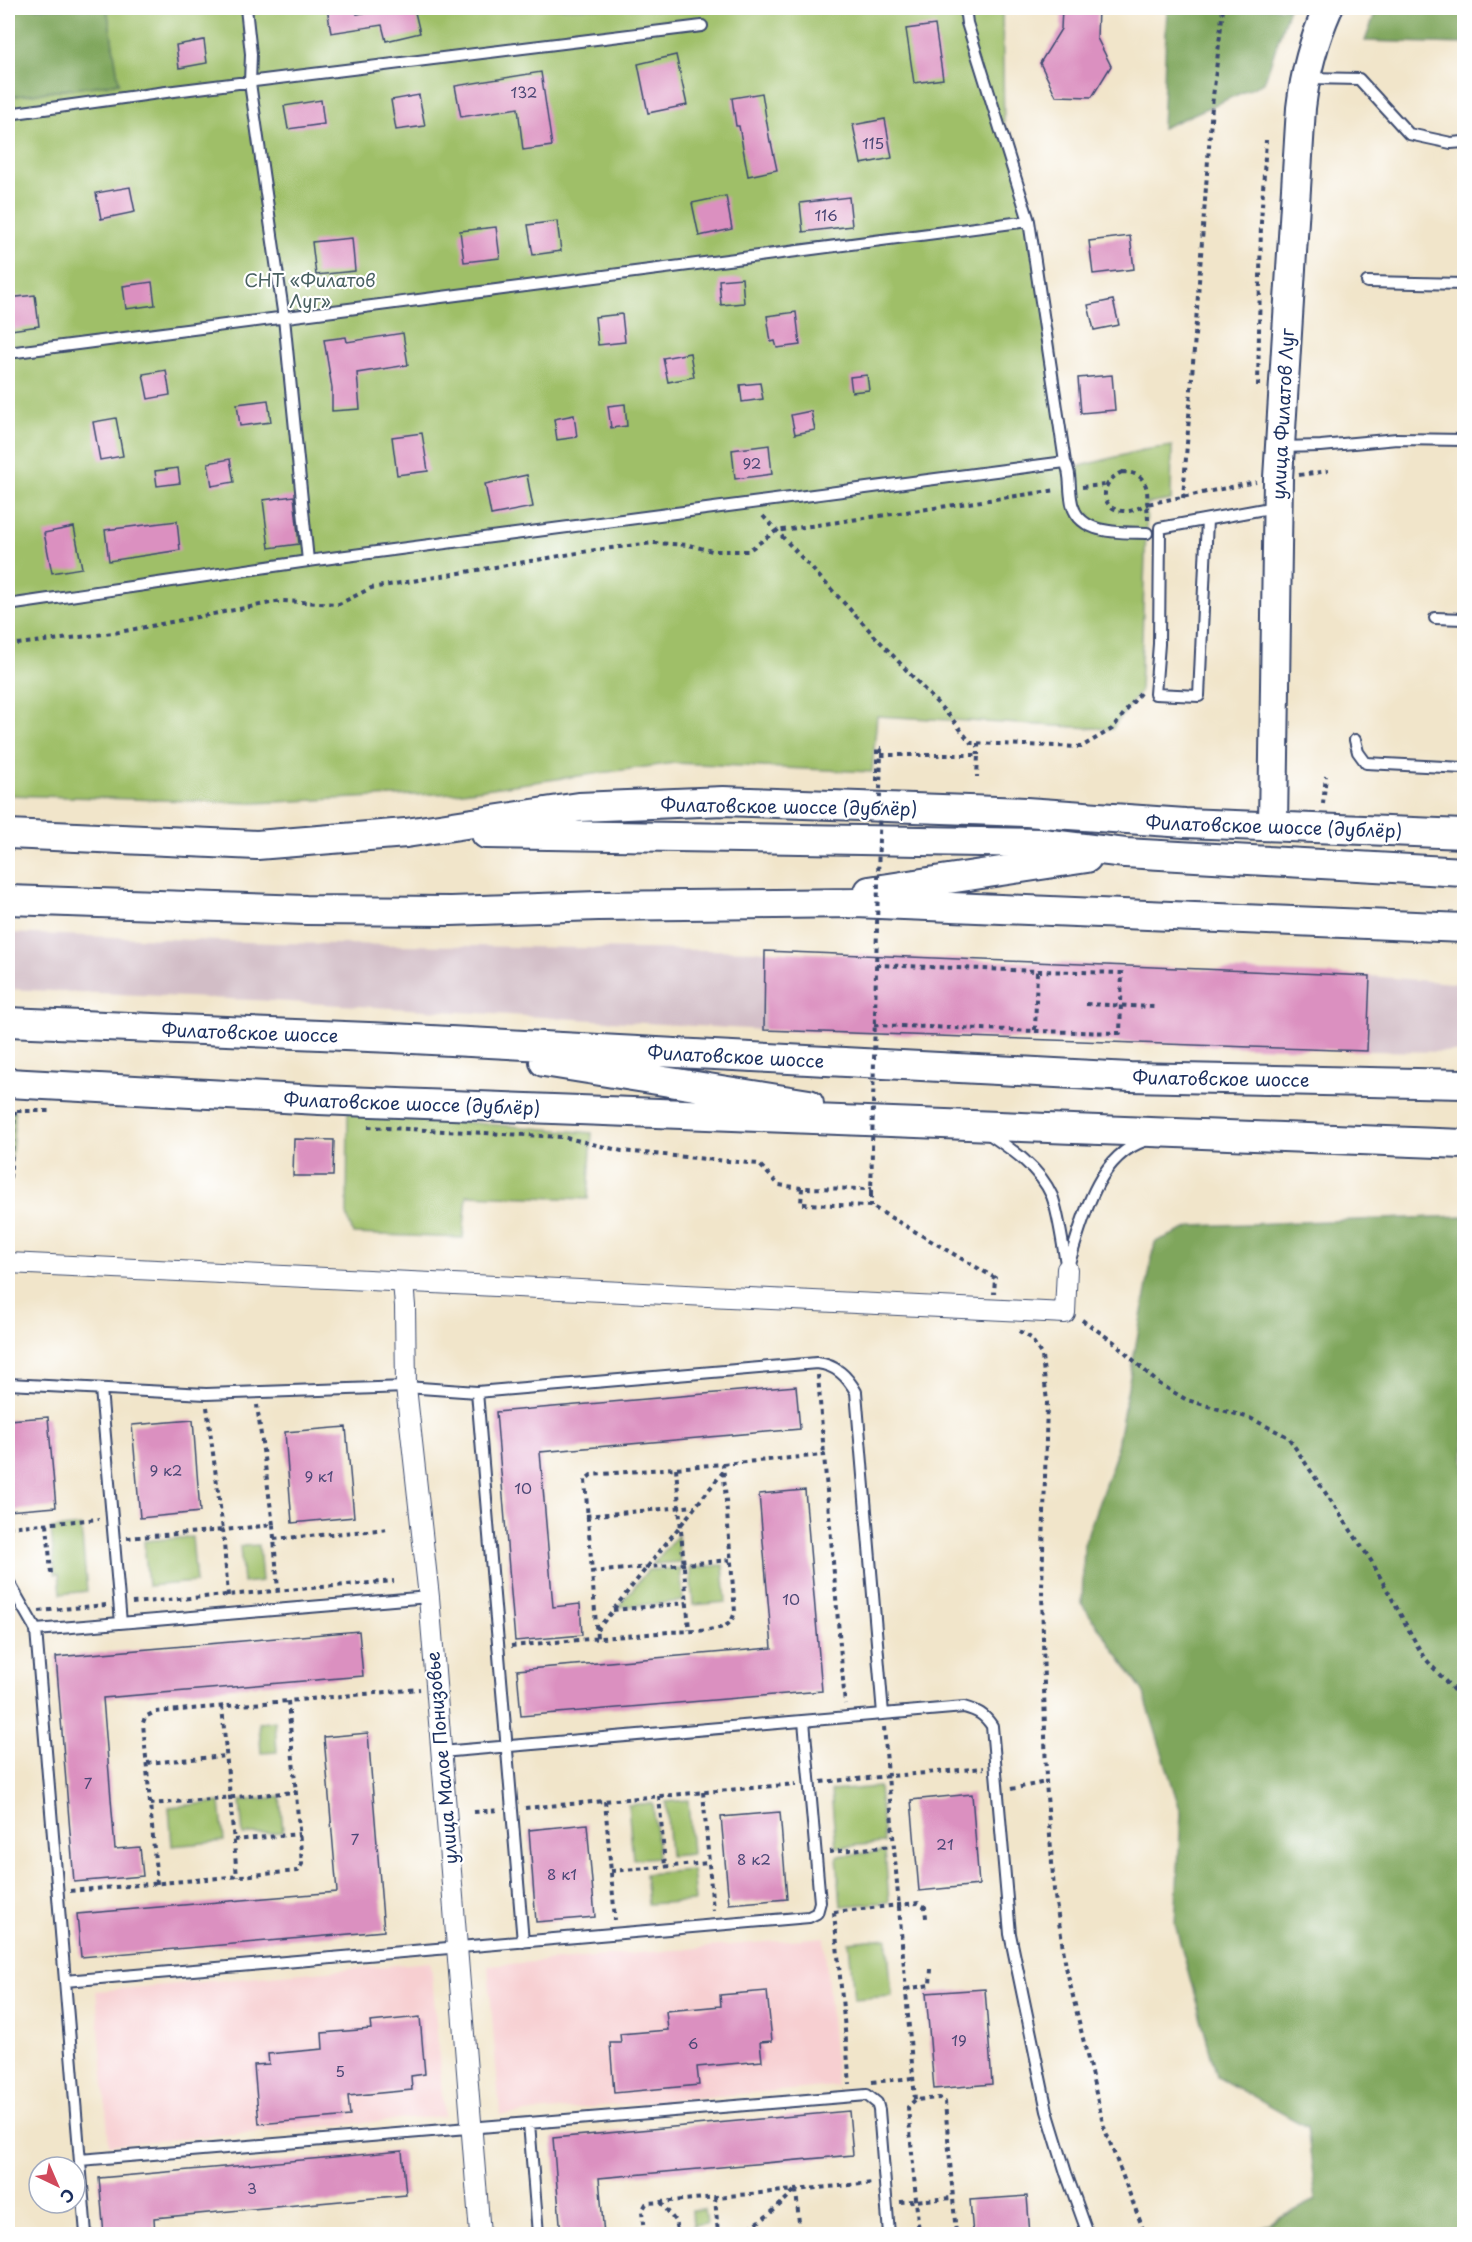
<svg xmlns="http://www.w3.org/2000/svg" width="1472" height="2242" font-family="'Playpen Sans',sans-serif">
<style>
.built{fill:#f7cfd1}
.industrial{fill:#d2bdc6}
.green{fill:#9fbf68;stroke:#5d7763;stroke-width:1.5}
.forest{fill:#7fa65c;stroke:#4d6a5d;stroke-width:1.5}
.building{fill:#db90c0}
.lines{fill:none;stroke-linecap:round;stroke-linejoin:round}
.lane-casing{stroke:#3b4a6e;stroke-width:14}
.street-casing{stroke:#3b4a6e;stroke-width:22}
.secondary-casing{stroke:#3b4a6e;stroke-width:32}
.path{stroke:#3b4a6e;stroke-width:4;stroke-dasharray:4.5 4.5;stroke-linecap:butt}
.lane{stroke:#fff;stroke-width:10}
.street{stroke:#fff;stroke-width:20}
.secondary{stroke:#fff;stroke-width:28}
.path-bridge{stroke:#3b4a6e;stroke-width:4;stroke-dasharray:4.5 4.5;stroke-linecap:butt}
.labels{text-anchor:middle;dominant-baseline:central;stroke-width:4.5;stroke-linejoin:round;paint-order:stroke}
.number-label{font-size:15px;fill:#4b4776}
.park-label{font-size:18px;fill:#496162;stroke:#fff}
.street-label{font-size:18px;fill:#1b2f5e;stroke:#fff}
</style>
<rect width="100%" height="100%" fill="#fff"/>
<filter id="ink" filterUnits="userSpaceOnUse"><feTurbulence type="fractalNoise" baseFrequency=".0167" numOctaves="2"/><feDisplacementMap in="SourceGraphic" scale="12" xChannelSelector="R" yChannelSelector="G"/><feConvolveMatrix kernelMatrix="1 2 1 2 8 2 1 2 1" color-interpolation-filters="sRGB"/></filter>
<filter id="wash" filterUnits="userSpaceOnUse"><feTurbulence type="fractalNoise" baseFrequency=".008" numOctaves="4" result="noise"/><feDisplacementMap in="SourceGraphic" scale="24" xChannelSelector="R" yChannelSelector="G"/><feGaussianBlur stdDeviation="1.35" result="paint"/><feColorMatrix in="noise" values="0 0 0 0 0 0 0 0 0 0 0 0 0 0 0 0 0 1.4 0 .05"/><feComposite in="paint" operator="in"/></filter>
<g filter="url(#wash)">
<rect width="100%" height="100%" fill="#f1e5ca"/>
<path class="built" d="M824,1937L837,2086L500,2115L488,1966Z
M431,1962L444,2116L109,2145L96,1991Z"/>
<path class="industrial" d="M8,933L274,943L766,951L764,1030L273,1001L8,989Z
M1370,976L1464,984V1052L1367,1051Z"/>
<path class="green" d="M107,8H1002L1004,125L1036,225L1073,468L1143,450L1172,446L1171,500L1147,504L1140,692L1112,729L877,716L872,772L674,763L455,793L255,803L8,795V97L119,83Z
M8,1111H15L8,1205Z
M348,1112L592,1133L588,1199L467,1195L463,1238L353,1234L347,1215Z
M81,1526L87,1591L61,1594L59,1574H55L51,1529Z
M678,1535L680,1562L653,1564Z
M192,1537L196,1582L148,1586L144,1541Z
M259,1545L262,1581L243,1583L240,1546Z
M723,1565L726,1602L693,1605L690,1568Z
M680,1568L683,1601L618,1607L648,1570Z
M275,1721L277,1752L261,1753L259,1723Z
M879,1787L884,1843L836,1847L831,1791Z
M280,1797L283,1832L243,1835L240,1801Z
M688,1800L692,1854L670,1856L666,1802Z
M220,1802L224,1841L172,1846L169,1807Z
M653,1803L658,1857L633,1859L628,1805Z
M885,1851L889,1902L841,1906L837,1856Z
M692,1870L695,1901L648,1904L645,1874Z
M887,1938L892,1996L854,1999L849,1942Z
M704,2209L706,2224L693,2226L692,2210Z"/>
<path class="forest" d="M8,8H107L119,83L8,97Z
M1167,8H1289L1264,83L1162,128Z
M1377,8H1464V44L1365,41Z
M1464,1216V2234H1257L1256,2230L1316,2200L1307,2127L1217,2077L1175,1924L1181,1813L1143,1691L1082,1604L1084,1544L1115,1457L1155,1242L1193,1226Z"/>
<g id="blocks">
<path class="building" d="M327,8H356L357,14L387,8H414L420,33L386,41L382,25L331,33Z
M1062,8H1098L1097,38L1111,66L1092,97L1056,96L1040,63L1061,29Z
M935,25L943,79L914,83L906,29Z
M204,40L207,63L179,68L176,45Z
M676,55L687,105L648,113L638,64Z
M541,72L552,146L523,150L518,108L461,117L455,86Z
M762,93L770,142H771L777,170L748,176L739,126H736L732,98Z
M419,95L425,126L396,130L391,100Z
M321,100L324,124L288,129L284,106Z
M885,119L892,158L861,164L853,125Z
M130,187L135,212L101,219L96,193Z
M726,196L732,229L699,236L692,203Z
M849,197L852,226L803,232L800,203Z
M557,221L561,251L533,255L528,225Z
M496,227L500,258L464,262L460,231Z
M1130,236L1134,269L1093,274L1089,241Z
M352,238L355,271L316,275L312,242Z
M742,278L744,303L721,305L719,280Z
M152,282L155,305L126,309L123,286Z
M35,295L39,326L11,330L8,298Z
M1113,300L1119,325L1094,330L1088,305Z
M796,312L800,345L777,348L775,341L771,342L767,316Z
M622,314L625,342L598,345L595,317Z
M403,333L408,365L357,373L360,409L332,411V388L324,340L346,337L347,342Z
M690,353L694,377L668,382L663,358Z
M166,370L170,395L148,399L143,374Z
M867,375L869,390L852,392L850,377Z
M1112,375L1115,410L1081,413L1078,378Z
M760,383L763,399L742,402L740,385Z
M268,400L271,422L240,426L237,404Z
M625,404L627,426L611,428L608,406Z
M811,411L815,430L795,434L791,415Z
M574,415L577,437L557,440L554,419Z
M116,418L123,456L100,460L93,422Z
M422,433L428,471L397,475L392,437Z
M769,445L772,474L735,479L732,450Z
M230,459L234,482L212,486L208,463Z
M178,468L180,483L157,486L155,471Z
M527,475L533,507L491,515L485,484Z
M294,496L299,544L269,548L263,500Z
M177,521L180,550L109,561L105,530Z
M74,527L82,568L52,573L44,533Z
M765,951L1370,976L1367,1051L764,1030Z
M294,1139L334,1140L333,1176H293Z
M796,1386L800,1429L540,1452L553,1607L580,1604L582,1635L515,1641L496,1412Z
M48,1417L56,1507L8,1511V1420Z
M193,1420L200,1512L140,1518L132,1425Z
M346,1427L354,1517L292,1523L285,1432Z
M805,1490L822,1691L521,1716L517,1670L772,1648L759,1494Z
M359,1631L363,1676L103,1698L115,1849L140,1847L143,1876L74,1882L56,1657Z
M368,1733L384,1931L81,1957L77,1914L337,1892L324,1737Z
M972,1794L979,1885L919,1891L911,1800Z
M780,1812L787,1899L729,1904L721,1817Z
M587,1824L595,1917L536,1922L529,1830Z
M985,1989L992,2084L934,2089L926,1993Z
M767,1991L772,2041L760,2042L762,2061L697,2067L699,2085L614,2093L610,2043H621L620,2034L668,2030L666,2011L721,2006L720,1995Z
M420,2017L425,2074L411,2076L412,2090L348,2096L350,2116L259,2124L254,2065L269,2064L268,2054L323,2049L322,2033L371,2029L370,2022Z
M849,2111L853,2155L599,2178L604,2235H561L553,2138Z
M402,2151L406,2195L154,2218L155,2235H104L99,2178Z
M1027,2196L1030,2235H973L970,2200Z"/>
</g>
</g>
<g filter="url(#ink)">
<use href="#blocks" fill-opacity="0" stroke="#3b4a6e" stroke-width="1.5"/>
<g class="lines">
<g class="lane-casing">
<path id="lane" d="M246,8L251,54L250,83L284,318L308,561
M1308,78L1359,79L1409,134L1451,143L1464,142
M8,114L166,92L702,26
M1367,282L1464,284
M8,353L1029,221
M1280,447L1321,446L1397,439L1464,440
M1065,462C1071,472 1069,486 1071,498C1075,536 1119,532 1147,533
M1207,520L1199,696L1155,694L1159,644L1160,528L1275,507
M8,605L308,561L1065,462L1029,221L967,23L965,8
M1435,618L1464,619
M1355,740L1358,752L1366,763L1464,768
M986,1132C1010,1148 1040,1168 1052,1196C1059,1214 1063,1248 1067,1269
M1067,1269C1082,1225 1094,1158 1144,1141
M8,1384L206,1394L406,1387L477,1392L817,1363C836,1365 847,1376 856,1392L883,1714
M101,1389L121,1623
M477,1392L523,1942
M8,1581L36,1630L65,1981L809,1917L817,1913L820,1902L804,1721
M36,1630L429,1597
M441,1752L964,1707C978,1711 984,1714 992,1726L1010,1934L1047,2111L1066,2173L1088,2234
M65,1981L86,2234
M529,2123L538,2234
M80,2160L867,2095L877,2103L879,2110L889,2234"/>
</g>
<g class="street-casing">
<path id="street" d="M8,1263L1065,1313L1067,1269
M403,1282L405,1306L406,1387L429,1597L480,2234"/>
</g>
<g class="secondary-casing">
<path id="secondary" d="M1273,825L1278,478L1301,108C1305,73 1314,40 1328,8
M8,834L257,845L406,833L579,807L723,801L1026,812L1185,823L1464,834
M486,834L1042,843L1125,853L1464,872
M869,891L1087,858
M8,900L306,910L451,911L598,906L855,903L1464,928
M8,1022L393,1038L1130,1077L1464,1084
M544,1062L809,1104
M8,1083L319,1100L1464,1144"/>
</g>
<path class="path" d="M1258,386L1261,223L1266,140
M1122,472C1143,472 1149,484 1147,504C1140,507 1133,512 1124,511C1101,511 1097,483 1122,472Z
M1299,475L1328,471
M1082,487L1105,485
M1183,498L1212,106L1223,8
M763,516L952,719L971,743L1081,747L1112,729L1140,693
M1148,520L1147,504L1256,482
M8,645L114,633L281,601L339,604L371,588L595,550L653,543L689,545L712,551H748L776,531L1057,490
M978,743V755
M881,755H978L977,777
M877,781V748H881
M1323,804L1326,776
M1086,1004L1154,1007
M8,1111H52
M368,1127L563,1137L622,1151L759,1164L779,1185L802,1188L872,1189
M802,1188L801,1204L871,1206L995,1278L994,1294
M871,1194V1206
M8,1205L15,1111
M1082,1320L1114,1342L1158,1383L1187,1400L1250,1418L1288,1437L1372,1562L1423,1656L1464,1702
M1019,1331L1031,1338L1042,1356L1047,1402L1042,1589L1046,1782L1054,1890L1066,1967L1104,2127L1145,2234
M818,1375L824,1455
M723,1464L824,1455L845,1704
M676,1468L689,1630
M586,1516L695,1506
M47,1524L51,1574
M273,1525L278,1590
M8,1527L99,1519
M127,1538L223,1530L207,1407
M274,1539L390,1529
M591,1572L731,1560
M228,1596L223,1530L273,1525L257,1405
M132,1603L394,1581
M613,1610L687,1603
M39,1611L106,1605
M597,1630L723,1472
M511,1646C564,1641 616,1637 669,1632C684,1631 711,1632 725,1626C731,1623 733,1618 735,1612L723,1464L591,1475L585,1480L597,1638
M222,1706L237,1877
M884,1727L915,2100L940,2098L945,2102L956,2234
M147,1763L226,1756
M821,1782L984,1768
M1011,1789L1046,1782
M703,1792L713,1911
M659,1796L665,1866
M605,1801L615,1920
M150,1804L296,1792
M525,1808L796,1784
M474,1812L500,1810
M234,1840L300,1834
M829,1852L894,1846
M611,1871L709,1863
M157,1884L143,1723L145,1717L155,1712L288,1701
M70,1891L298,1871L302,1864L288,1701L420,1689
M834,1912L850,2084
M834,1912L918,1903L925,1907L926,1918
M906,1989L930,1985L931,1969
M872,2082L913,2078
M915,2100L908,2107L919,2234
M796,2190L800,2234
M715,2197L718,2234
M661,2202L675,2221L678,2234
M900,2202L953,2198
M754,2225L755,2234
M644,2234L642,2211L646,2204L649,2203L873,2183
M732,2234C759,2226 775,2210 794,2191"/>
<use href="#lane" class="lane"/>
<use href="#street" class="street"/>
<use href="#secondary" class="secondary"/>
<path class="path-bridge" d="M874,1025L1035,1031L1037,971L875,965
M1035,1031L1120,1033L1122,973L1037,971
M871,1194L881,748"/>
</g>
</g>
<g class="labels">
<g class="number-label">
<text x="524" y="91">132</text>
<text x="873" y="142">115</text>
<text x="826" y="214">116</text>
<text x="752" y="462">92</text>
<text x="166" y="1469">9 к2</text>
<text x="319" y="1475">9 к1</text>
<text x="523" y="1487">10</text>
<text x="791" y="1598">10</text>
<text x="88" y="1782">7</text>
<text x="355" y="1838">7</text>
<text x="945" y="1843">21</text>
<text x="754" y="1858">8 к2</text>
<text x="562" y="1873">8 к1</text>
<text x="959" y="2039">19</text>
<text x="693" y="2042">6</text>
<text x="340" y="2070">5</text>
<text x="252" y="2187">3</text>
</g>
<g class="park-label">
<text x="310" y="279">СНТ «Филатов<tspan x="310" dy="21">Луг»</tspan></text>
</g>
<g class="street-label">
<text transform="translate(1282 414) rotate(-87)">улица Филатов Луг</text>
<text transform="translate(789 806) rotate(1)">Филатовское шоссе (дублёр)</text>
<text transform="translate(1274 826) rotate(2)">Филатовское шоссе (дублёр)</text>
<text transform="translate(250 1032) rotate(2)">Филатовское шоссе</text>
<text transform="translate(736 1056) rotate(3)">Филатовское шоссе</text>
<text transform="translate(1221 1078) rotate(1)">Филатовское шоссе</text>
<text transform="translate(412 1103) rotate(2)">Филатовское шоссе (дублёр)</text>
<text transform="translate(441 1758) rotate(-95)">улица Малое Понизовье</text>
</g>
</g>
<rect width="1472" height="2242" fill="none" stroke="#fff" stroke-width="30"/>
<g transform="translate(57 2185) rotate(136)"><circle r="28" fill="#ffffff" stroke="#a4acbf" stroke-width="1.5"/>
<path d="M0-4.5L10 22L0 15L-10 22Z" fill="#d1495b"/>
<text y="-9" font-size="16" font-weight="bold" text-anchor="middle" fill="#1b2f5e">С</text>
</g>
</svg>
